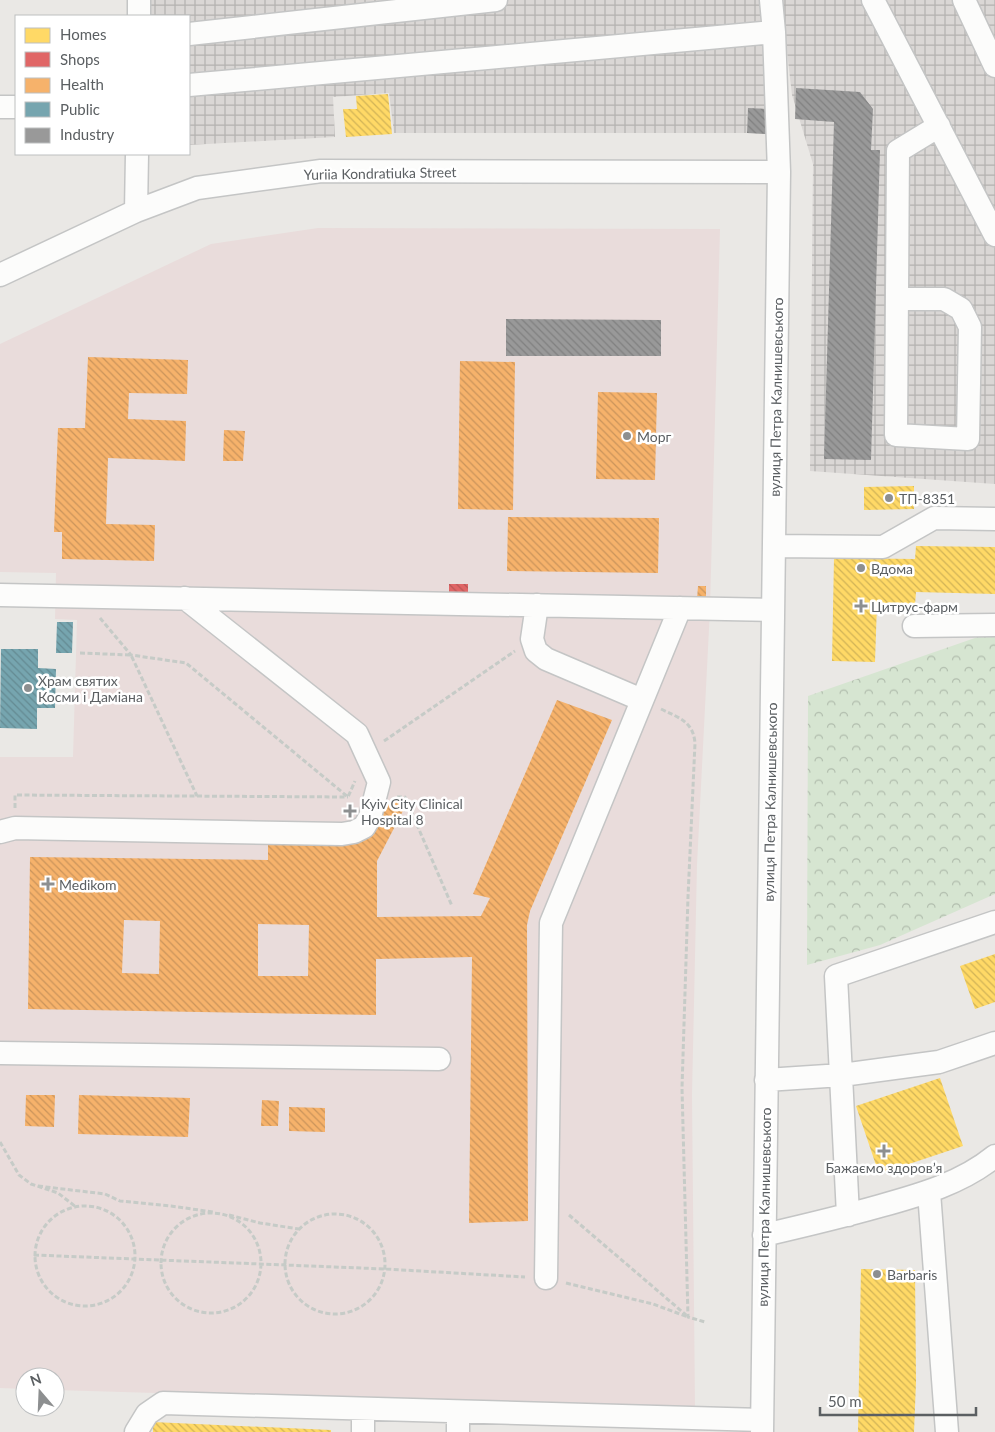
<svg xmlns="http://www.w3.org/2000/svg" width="995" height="1432" font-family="Lato,sans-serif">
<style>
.industrial{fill:url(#industrial-grid)}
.medical{fill:#e9dcdb}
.forest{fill:url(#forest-crowns)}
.homes{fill:url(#homes-back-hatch)}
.shops{fill:url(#shops-back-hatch)}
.health{fill:url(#health-back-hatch);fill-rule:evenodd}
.public{fill:url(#public-back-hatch)}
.industry{fill:url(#industry-back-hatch)}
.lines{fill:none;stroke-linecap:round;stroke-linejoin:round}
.minor-casing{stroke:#c4c5c5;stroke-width:25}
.path{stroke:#c6cbc7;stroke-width:3;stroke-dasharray:5 2.5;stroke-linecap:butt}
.minor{stroke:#fcfcfb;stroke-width:22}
.poi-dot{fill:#8d8f90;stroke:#fff;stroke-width:2}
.labels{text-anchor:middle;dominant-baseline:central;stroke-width:5;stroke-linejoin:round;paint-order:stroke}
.street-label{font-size:14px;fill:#5b5f62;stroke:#fff}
.poi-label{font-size:14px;fill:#5b5f62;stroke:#fff;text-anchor:start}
</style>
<defs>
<pattern id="industrial-grid" width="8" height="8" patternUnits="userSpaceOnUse" patternTransform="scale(1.25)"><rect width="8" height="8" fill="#dad7d5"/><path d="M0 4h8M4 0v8" fill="none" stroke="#b4b2b0"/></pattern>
<pattern id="forest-crowns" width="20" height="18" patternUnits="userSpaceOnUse" patternTransform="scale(1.25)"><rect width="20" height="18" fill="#d6e5d1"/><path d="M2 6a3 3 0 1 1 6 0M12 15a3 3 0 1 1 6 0" fill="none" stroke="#b1bdad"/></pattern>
<pattern id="homes-back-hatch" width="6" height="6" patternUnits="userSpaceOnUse" patternTransform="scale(1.25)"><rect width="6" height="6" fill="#ffd966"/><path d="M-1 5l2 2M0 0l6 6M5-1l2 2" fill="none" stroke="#d1b357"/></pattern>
<pattern id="shops-back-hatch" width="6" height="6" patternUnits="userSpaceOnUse" patternTransform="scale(1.25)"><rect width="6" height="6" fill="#e06666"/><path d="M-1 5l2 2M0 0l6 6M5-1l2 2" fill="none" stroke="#b95757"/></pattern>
<pattern id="health-back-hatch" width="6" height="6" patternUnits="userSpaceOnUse" patternTransform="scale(1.25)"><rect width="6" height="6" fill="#f6b26b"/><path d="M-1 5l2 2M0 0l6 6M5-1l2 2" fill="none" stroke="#ca945b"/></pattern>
<pattern id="public-back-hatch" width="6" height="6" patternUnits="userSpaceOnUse" patternTransform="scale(1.25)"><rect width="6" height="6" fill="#76a5af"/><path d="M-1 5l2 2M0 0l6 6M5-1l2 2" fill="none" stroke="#648a92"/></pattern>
<pattern id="industry-back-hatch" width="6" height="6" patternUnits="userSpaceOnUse" patternTransform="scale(1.25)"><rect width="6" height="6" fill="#999"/><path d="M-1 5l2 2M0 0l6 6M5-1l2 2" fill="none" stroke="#808080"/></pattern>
</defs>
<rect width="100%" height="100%" fill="#eae8e5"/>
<path class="industrial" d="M149,0H759L761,24L765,43L767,109H748L747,133H394L389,93L333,97L335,137L189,145V16H149Z
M781,0H995V484L810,471L813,164L792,95Z"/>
<path class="medical" d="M318,228L720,229L710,609L697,865L692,1095L695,1409L55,1390V1377H25V1389L0,1388V757H73L77,620L55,619L56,573L0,572V344L211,244Z"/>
<path class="forest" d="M995,631V894L880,945L807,965L808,696Z"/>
<path class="homes" d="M388,94L392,134L346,137L343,109H357L356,96Z
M914,486V509L864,510V487Z
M916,546L995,547V594L916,592L915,605L877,604L875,662L832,661L834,558L915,559Z
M995,954V1002L975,1009L960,966Z
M940,1078L963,1146L879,1174L856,1106Z
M861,1269L915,1270L916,1382L914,1432H858Z
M153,1422L331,1430V1432H153Z"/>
<path class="shops" d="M449,584H468V595H449Z"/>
<path class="health" d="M88,357L188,360L187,394L129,393L128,419L186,421L185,461L108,458L106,524L155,525L154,561L62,559V532H54L58,428H85Z
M460,361L515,362L513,510L458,509Z
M598,392L657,393L655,480L596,479Z
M224,430L245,431L243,461H223Z
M508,517L659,518L658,573L507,571Z
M698,586H706V599H697Z
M557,700L612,720L530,911L527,925L528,1221L469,1223L472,957L376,959V1015L28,1009L30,857L268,860V838L359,841L369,837L390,800L406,805L377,861V917L481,916L490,898L473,894ZM124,920L160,921L159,974L122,973ZM258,924L309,925L308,976H258Z
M26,1095H55L54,1127L25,1126Z
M79,1095L190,1098L188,1137L78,1134Z
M262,1100L279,1101L278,1126H261Z
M289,1107L325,1108V1132L289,1131Z"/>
<path class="public" d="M57,622H73L72,653H56Z
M1,649H38V668L56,669L55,708H37V729L0,728Z"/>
<path class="industry" d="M796,88L860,92L873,109L871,150H880L871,460L824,459L834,122L795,119Z
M748,108L767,109L766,134L747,133Z
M506,319L661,320V356H506Z"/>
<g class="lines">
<g class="minor-casing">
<path id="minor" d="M873,0L995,235
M964,0L995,66
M139,16V0
M189,34L496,0
M189,85L774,32
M0,107H16
M136,211L137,154
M0,275L136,211L197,188L321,171L779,172
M897,299H944L961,309L970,327L968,439L896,435L898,151L939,126
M774,546L883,547L934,518L995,519
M0,595L773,610
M537,605L532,639L536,651L546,659L642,700
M914,626L995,625
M0,832L15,828L342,834L354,832L364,827L370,817L379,782L357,734L185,598
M0,1053L439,1059
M766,1080L842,1075L939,1062L995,1043
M929,1192L947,1432
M848,1215L836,976L995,922
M764,1235C803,1226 841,1217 880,1206C920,1195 962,1183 995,1156
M546,1278L551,923L680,608
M136,1432L147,1414L163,1403L762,1420
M363,1432V1409
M458,1432V1412
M762,1432L779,172L774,32L771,0"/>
</g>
<path class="path" d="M100,618L131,655L186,663L348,797L355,781
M80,653L131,655L197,796
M661,709C679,718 693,721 695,743L688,897L682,1088L688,1317L705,1322
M384,741L515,651
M397,797H405L452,906
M15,808V795L348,797
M0,1142L19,1175L31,1184L58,1193L76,1207
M38,1186L105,1194L120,1201L171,1206L213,1212
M35 1256a50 50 0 1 1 100 0a50 50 0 1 1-100 0Z
M161 1263a50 50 0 1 1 100 0a50 50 0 1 1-100 0Z
M285 1264a50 50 0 1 1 100 0a50 50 0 1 1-100 0Z
M229,1215L260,1223L299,1229
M569,1215L686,1315
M34,1255L385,1269L525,1277
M566,1283L653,1304L688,1317"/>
<use href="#minor" class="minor"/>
</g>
<g class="poi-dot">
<circle cx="627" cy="436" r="5"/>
<circle cx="889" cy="498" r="5"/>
<circle cx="861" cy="568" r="5"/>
<path d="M858.5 598.5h5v5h5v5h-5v5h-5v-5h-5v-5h5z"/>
<circle cx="28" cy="688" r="5"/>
<path d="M347.5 803.5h5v5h5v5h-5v5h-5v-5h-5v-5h5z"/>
<path d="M45.5 876.5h5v5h5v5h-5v5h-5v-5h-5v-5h5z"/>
<path d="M881.5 1143.5h5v5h5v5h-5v5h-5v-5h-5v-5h5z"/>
<circle cx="877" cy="1274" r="5"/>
</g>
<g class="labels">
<g class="street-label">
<text transform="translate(380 173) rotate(-1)">Yuriia Kondratiuka Street</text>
<text transform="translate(776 397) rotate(-89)">вулиця Петра Калнишевського</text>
<text transform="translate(770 802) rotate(-89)">вулиця Петра Калнишевського</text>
<text transform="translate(764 1207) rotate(-89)">вулиця Петра Калнишевського</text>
</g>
<g class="poi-label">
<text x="637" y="436">Морг</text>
<text x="899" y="498">ТП-8351</text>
<text x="871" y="568">Вдома</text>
<text x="871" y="606">Цитрус-фарм</text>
<text x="38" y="680">Храм святих<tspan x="38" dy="16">Косми і Даміана</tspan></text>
<text x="361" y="803">Kyiv City Clinical<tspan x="361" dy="16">Hospital 8</tspan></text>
<text x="59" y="884">Medikom</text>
<text x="884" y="1167" text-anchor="middle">Бажаємо здоровʼя</text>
<text x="887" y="1274">Barbaris</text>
</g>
</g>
<rect x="15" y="15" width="175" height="140" fill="#ffffff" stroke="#bdbfc0"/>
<rect x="25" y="28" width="25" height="15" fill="#ffd966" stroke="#bdbfc0"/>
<text x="60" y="40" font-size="15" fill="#5b5f62">Homes</text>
<rect x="25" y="52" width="25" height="15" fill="#e06666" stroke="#bdbfc0"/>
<text x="60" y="65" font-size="15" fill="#5b5f62">Shops</text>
<rect x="25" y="78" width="25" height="15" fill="#f6b26b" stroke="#bdbfc0"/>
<text x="60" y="90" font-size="15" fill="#5b5f62">Health</text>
<rect x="25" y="102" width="25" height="15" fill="#76a5af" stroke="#bdbfc0"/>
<text x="60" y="115" font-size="15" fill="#5b5f62">Public</text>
<rect x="25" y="128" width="25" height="15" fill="#999999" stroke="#bdbfc0"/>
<text x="60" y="140" font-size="15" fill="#5b5f62">Industry</text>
<g transform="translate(40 1392) rotate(341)"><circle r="24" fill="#ffffff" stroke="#bdbfc0"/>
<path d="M0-4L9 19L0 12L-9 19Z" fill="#8d8f90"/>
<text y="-8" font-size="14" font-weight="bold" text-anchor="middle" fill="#5b5f62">N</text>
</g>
<path d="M820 1407v8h156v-8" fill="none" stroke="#5b5f62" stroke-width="2.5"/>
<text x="828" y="1407" font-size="15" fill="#5b5f62" stroke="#ffffff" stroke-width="4" paint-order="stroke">50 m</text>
</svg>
